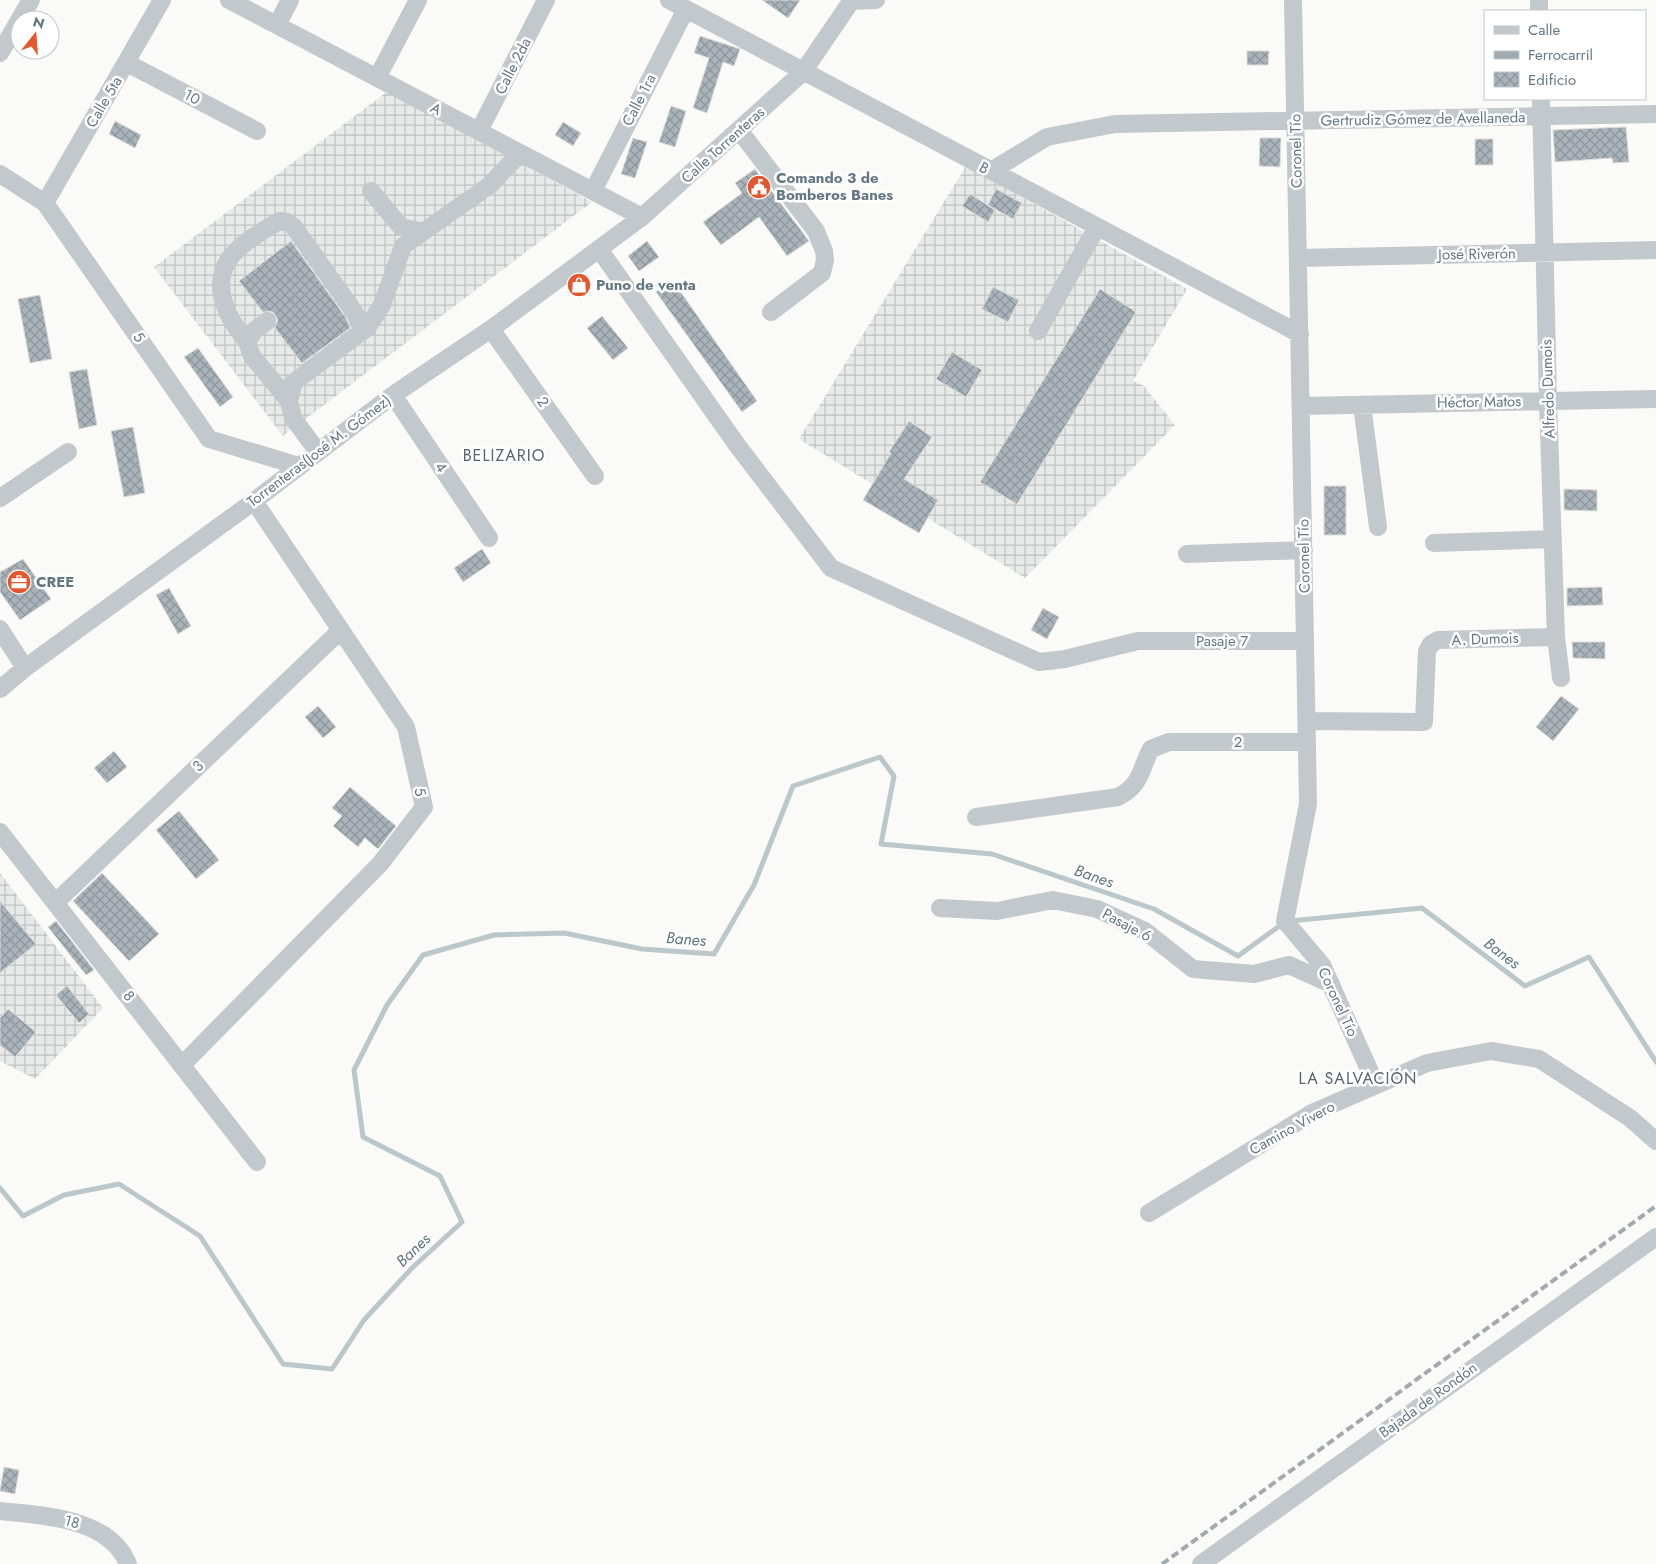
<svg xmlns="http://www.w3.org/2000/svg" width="1656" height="1564" font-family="Jost,sans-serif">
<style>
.industrial{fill:url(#industrial-grid)}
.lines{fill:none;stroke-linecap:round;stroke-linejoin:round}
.stream{stroke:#bbc7cb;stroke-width:5}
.building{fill:url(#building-cross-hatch);stroke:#dcdcda}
.minor{stroke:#c3c8cc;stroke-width:18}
.rail{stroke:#a2aab0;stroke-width:4;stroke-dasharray:8 4;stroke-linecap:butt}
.labels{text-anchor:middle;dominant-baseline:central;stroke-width:5;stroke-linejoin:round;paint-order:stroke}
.street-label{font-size:15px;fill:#657683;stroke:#fff}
.poi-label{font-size:15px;font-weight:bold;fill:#657683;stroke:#fff;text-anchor:start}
.neighbourhood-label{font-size:16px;letter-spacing:1px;fill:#57646e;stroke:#fff}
.water-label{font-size:16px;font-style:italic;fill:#60757c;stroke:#fff}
</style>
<defs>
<pattern id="industrial-grid" width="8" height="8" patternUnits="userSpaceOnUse" patternTransform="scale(1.25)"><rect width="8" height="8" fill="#e8e9e9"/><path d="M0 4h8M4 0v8" fill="none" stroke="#c0c1c2"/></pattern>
<pattern id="building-cross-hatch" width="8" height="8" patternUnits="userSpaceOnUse" patternTransform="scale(1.25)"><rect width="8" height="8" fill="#aab3b9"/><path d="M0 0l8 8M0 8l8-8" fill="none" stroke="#8e969c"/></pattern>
</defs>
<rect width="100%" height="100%" fill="#fafaf8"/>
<path class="industrial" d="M388,91L592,202L283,436L154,267Z
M966,166L1187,289L1133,381L1144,386L1175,425L1025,578L799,439Z
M0,873L103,1008L35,1079L0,1061Z"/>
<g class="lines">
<path class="stream" d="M1290,921L1422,908L1525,986L1589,957L1656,1062
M0,1188L23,1216L64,1195L119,1184L200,1236L283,1364L332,1369L364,1320L412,1268L462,1222L440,1176L363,1137L354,1070L387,1005L423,955L494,935L564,933L642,949L714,954L754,885L793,786L880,757L894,776L881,844L992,854L1154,909L1238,956L1282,924"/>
</g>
<path class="building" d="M762,0H800L788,18Z
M700,36L740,49L734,66L723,62L707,113L693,108L709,58L694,53Z
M1247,51H1269L1268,65H1247Z
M671,106L686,111L675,147L659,142Z
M115,121L141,135L135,148L109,134Z
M563,122L581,133L573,146L555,135Z
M1626,127L1629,162L1613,163L1612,158L1555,162L1553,130Z
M633,138L647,142L635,178L621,174Z
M1260,138H1281L1280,167L1259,166Z
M1475,139H1493V165H1475Z
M755,169L809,241L787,256L759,217L721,245L703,222L742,193L735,183Z
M996,189L1022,203L1013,219L988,205Z
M970,194L995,210L988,222L962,206Z
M291,241L346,318L350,328L302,363L275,328L278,320L275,314L271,311L263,312L239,281Z
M647,241L659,257L639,271L628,256Z
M673,281L757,401L742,412L656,292Z
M993,287L1019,300L1008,322L982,309Z
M1100,289L1136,312L1017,504L980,482Z
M40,295L52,359L30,363L18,299Z
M602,316L628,348L613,360L587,328Z
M198,348L233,397L220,407L184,357Z
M952,352L982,370L966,397L936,379Z
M87,369L97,425L79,429L69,372Z
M909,421L932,437L904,479L938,500L919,533L863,500L891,453L889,452Z
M133,427L145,493L124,497L111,431Z
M1324,486H1346V535H1324Z
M1564,489L1597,490V511L1564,510Z
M482,549L491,563L463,582L454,568Z
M23,559L51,599L20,620L0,592V572Z
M1602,587L1603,605L1567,606V588Z
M169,588L191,626L178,634L156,595Z
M1043,608L1059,617L1047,639L1031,630Z
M1572,642H1605V659L1573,658Z
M1561,696L1579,709L1553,741L1536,727Z
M318,706L336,727L323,738L305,717Z
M114,751L127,767L107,783L94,768Z
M350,787L396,826L378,849L365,838L358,847L333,826L342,816L332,808Z
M179,811L219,860L196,879L156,830Z
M102,873L159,934L129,961L73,901Z
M0,901L36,944L0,973Z
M56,921L94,970L86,975L48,927Z
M67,986L89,1014L79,1023L56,995Z
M8,1009L36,1032L15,1057L0,1045V1018Z
M4,1467L19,1470L15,1494L0,1491Z"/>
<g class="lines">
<path class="minor" d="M229,0L642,217
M669,0L1300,334
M1293,0L1308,804L1285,921L1322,965L1376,1085
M1539,0V11
M851,1L876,0
M277,25L290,0
M0,53L31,0
M127,63L257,131
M377,78L418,0
M1541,99L1548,401L1556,637L1561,678
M739,130L816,231L824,251L825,260L822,273L771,312
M479,131L546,0
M991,171L1047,137L1115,124L1656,114
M0,174L45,203L209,439L299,466
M371,191L401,227L422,232
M593,191L686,9
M45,203L162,0
M599,249L737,445L831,568L1039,662L1065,659L1138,641H1305
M1298,258L1656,250
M267,321L254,331L247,342L252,356L289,401
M491,329L595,476
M1038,331L1097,227
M247,342C241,333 232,323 228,313C205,263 242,243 279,221L287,222L294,227L355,313L363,331
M393,395L489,538
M1362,405L1378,527
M1301,406L1656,399
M318,452L293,418L289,401L294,382L367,328L382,305L403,246L490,185L520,153
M0,498L68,452
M1434,543L1553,539
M1187,554L1304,550
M0,629L25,668
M0,689L25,668L254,501L393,395L491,329L642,217L803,72L852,0
M1307,721L1424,722L1427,651L1431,644L1438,640L1556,637
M976,817L1118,797C1142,785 1140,769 1151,749L1169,742H1307
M0,832L257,1162
M56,902L341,630
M940,908L997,911L1053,900L1097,909L1145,931L1193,969L1254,974L1289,965L1331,984
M182,1065L380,864L424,807L406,727L254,501
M1149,1213L1312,1113L1427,1063L1491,1051L1539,1059L1630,1118L1656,1141
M0,1511C43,1516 109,1517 128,1564
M1201,1564L1656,1237"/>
<path class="rail" d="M1162,1564L1656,1206"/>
</g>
<defs>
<g id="civic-disc" transform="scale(1.25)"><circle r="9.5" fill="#e4572e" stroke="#fff"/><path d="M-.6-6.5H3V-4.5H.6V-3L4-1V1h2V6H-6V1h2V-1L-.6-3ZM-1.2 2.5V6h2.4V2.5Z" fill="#fff"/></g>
<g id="shop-disc" transform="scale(1.25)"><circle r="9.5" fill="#e4572e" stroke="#fff"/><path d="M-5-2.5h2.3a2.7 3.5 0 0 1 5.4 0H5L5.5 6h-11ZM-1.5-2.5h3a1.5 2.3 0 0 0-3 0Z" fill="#fff"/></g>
<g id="office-disc" transform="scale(1.25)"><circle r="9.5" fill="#e4572e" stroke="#fff"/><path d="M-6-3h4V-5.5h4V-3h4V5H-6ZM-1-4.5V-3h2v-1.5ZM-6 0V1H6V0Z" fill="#fff"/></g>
</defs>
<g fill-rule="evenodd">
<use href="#civic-disc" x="759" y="187"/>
<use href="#shop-disc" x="579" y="285"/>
<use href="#office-disc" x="19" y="582"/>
</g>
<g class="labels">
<g class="street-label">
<text transform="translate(513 66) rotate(-63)">Calle 2da</text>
<text transform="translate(192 97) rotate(28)">10</text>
<text transform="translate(639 100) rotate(-63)">Calle 1ra</text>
<text transform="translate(104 102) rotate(-60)">Calle 5ta</text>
<text transform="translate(436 109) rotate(28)">A</text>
<text transform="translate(1423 119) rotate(-1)">Gertrudiz Gómez de Avellaneda</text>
<text transform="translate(723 145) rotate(-42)">Calle Torrenteras</text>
<text transform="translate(1296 151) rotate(-91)">Coronel Tío</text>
<text transform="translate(984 168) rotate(28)">B</text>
<text transform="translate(1477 254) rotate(-1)">José Riverón</text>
<text transform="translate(139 337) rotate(55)">5</text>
<text transform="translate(1548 389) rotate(-92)">Alfredo Dumois</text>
<text transform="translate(543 402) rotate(55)">2</text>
<text transform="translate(1479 402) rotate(-1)">Héctor Matos</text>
<text transform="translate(319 451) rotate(-37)">Torrenteras(José M. Gómez)</text>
<text transform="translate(441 467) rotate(56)">4</text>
<text transform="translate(1304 556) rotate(-91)">Coronel Tío</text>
<text transform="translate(1485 639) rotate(-2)">A. Dumois</text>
<text x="1222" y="641">Pasaje 7</text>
<text x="1238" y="742">2</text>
<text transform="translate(198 766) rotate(-44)">3</text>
<text transform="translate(420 792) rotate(77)">5</text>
<text transform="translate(1127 925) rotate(28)">Pasaje 6</text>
<text transform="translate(129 996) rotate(52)">8</text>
<text transform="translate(1338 1002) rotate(65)">Coronel Tío</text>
<text transform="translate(1292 1128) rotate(-29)">Camino Vivero</text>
<text transform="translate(1428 1400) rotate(-36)">Bajada de Rondón</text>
<text transform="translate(72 1522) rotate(16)">18</text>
</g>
<g class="poi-label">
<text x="776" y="178">Comando 3 de<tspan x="776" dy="17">Bomberos Banes</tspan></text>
<text x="596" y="285">Puno de venta</text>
<text x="36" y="582">CREE</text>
</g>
<g class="neighbourhood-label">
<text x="504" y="455">BELIZARIO</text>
<text x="1358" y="1078">LA SALVACIÓN</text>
</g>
<g class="water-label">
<text transform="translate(1094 876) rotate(19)">Banes</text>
<text transform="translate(686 939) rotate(4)">Banes</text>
<text transform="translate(1502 953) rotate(37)">Banes</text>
<text transform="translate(413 1250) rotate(-44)">Banes</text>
</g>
</g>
<rect x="1484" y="10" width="162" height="90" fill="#ffffff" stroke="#c1c8cd"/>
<rect x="1494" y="26" width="25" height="8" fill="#c3c8cc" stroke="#c1c8cd"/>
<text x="1528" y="35" font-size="15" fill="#657683">Calle</text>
<rect x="1494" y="51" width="25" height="8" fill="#a2aab0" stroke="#c1c8cd"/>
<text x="1528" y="60" font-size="15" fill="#657683">Ferrocarril</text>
<rect x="1494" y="72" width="25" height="15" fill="url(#building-cross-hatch)" stroke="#c1c8cd"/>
<text x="1528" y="85" font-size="15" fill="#657683">Edificio</text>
<g transform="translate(35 35) rotate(17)"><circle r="24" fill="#ffffff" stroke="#c1c8cd"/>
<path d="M0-4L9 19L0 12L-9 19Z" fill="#e4572e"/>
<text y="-8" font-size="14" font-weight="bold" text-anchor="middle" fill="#657683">N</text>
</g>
</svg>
